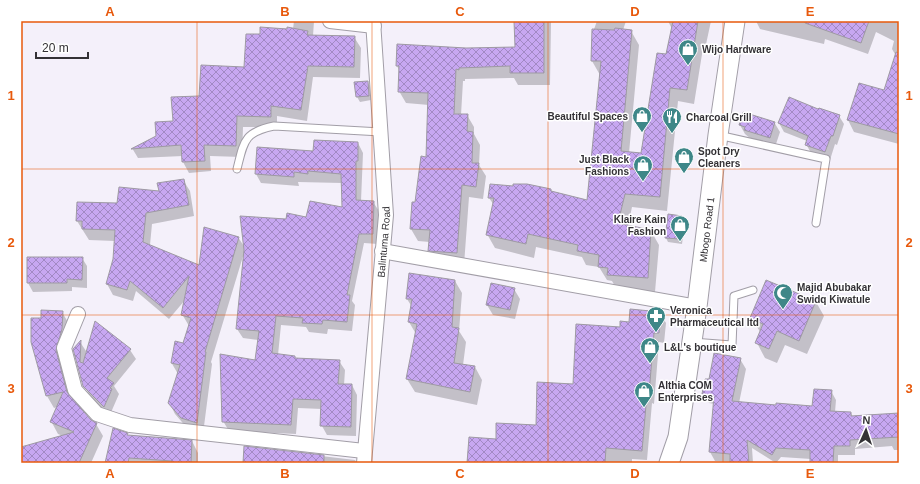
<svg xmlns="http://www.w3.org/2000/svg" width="920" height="484" font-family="Arial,sans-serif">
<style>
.shadow{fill:#0003}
.building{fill:url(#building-cross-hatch);stroke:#9e9aa3}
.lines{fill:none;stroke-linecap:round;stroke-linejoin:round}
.service-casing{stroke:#a29ea7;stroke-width:9}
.minor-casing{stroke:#a29ea7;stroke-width:16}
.secondary-casing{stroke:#a29ea7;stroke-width:21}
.service{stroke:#fff;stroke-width:7}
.minor{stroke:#fff;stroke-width:14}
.secondary{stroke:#fff;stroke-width:19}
.grid{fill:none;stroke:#e8590c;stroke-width:1;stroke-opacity:0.55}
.labels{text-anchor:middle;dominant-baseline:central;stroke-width:3;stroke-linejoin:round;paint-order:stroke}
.poi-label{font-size:10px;font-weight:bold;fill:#333135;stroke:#fff;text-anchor:start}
.street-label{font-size:10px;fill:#333135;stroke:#fff}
.neatline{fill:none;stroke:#e8590c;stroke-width:1.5}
.grid-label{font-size:13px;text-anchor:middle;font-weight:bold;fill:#e8590c}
</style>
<defs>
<pattern id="building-cross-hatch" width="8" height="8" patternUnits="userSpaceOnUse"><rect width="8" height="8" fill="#c7a7f1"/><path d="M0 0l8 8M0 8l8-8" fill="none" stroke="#a289c4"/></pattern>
</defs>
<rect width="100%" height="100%" fill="#f4f0fa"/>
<path class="shadow" d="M294,21H314L313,36L354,37L361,48L360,78L313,77L307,121L277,116V127H243L242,157L210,156L211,171L189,173L183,162V156L138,158L132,148L158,136L200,97L245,68L261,35V28L293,29Z
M515,21H551L550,85H518L514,78L465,79V81H463L461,115H467L474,127V134L480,145L479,165L486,176L483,199L469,197L464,265L436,262L429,250L430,242L418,241L411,229L427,158L429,105L406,103L399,91L400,72L397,66L398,45L466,49L516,48Z
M597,21H626L623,30L631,31L639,45L629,153L642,154L672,29L668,21H711L705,49L703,48L694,104L678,101L667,211L632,207L628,226L651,231L659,245L655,292L616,288L612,281L607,280L599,267L586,265L582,257L536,247L534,258L495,248L487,234L494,205L489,198L550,190L552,192L588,202L600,75L592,61L593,32Z
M756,21H899V144L854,132L848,120L860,84L885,91L896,56L892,49L894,41L876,32L868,54L825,39L824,44L760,29Z
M367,82L370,86L371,100L360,102L357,97L356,83Z
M819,111L839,116L844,124L837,145L835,144L830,160L811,153L806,144L807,141L784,132L779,123Z
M774,122L780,132L775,147L751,139L745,134L740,125Z
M358,143L363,153L361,201L373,202L379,211L378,244L364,243L352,301L355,305L352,331L328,329L327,334L309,332L306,327L281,325L278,355L294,356L296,359L339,361L345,370L344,385H352L357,395L356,436L327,435L322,426V409L298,408L296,434L229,431L223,421L256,361L259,340L243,338L237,329L244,253L211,362L212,364L203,434L188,429L175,414L169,402L178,374L171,362L175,342L183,344L189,326L182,314L185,300L169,319L136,291L133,301L113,295L107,284L114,260L115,241L89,240L77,221L118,204L160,192L183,180L190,191L194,216L152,224L150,245L200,267L238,237L245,248L286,221L307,219L343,209L342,183L298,182L299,186L261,183L256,174L314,152Z
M682,217L685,222L682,244L668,242L666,238Z
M82,258L87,266V288L72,287V291L33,292L28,283Z
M455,281L462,293L459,331L466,342L463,365L475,367L482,380L477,405L415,392L407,379L416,334L409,322L412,307L407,299Z
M766,281L816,302L824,316L807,354L785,345L777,363L765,358L757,343L761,333L751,318Z
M514,289L520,299L515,319L493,315L487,305Z
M62,312L69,324L62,363L72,399L90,421L96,424L103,436L91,463H21V448L63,436L58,434L51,421L57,407L54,408L47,396L32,342L42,319Z
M660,313L666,323L664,343L659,342L654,404L652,403L647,460L632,459V463H467L470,438L496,440L537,426L573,385L621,328L630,323Z
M80,342L86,351L85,356L130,350L136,359L114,386L119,394L109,417L90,396L84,385L74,349Z
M740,359L746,369L739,403L777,406L813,407L831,391L836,400L835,412L851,413L853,417L899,414V450H894L892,446L855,449V455H838V463H811V459L781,457L776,463L752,448L753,463L715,461L710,452L715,404L709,403L703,394L710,381Z
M127,434L128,436L192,441L198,453V463H106Z
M245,447L355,460L357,463H244Z"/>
<path class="building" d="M514,21H544V73H510V66L459,68V70L456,69L454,114H468L467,131L473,132L472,163H479L476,187L462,185L457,253L428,251L430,230L410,229L412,202H415L421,156L426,157L428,93L398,92L399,66H396L397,44L466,48L515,47Z
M673,21H698L687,90L670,88L660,197L625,194L618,223L651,230L648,278L607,275L608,268L598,267L599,255L577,251L578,245L528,234L526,244L486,235L494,198H488L490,184L513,186V184H527L551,189V191L587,200L601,61H591L592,29L614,30L615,28L632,30L621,151L641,153L657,53L666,54Z
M805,21H869L861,43L805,23Z
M260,27L287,29V27L308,31L307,35L355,36L354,67L308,66L301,110L271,106V117L237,116L236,146L204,145L205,161L182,162L181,145L131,149L156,136L155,122L173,121L171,97L199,96L201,65L244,67L246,34H260Z
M896,52L899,53V134L847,120L859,83L884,90Z
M368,81L369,96L356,97L354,82Z
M789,97L818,109L819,108L840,115L833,136H831L825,152L805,145L808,136L778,123Z
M743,112L775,122L770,138L744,130L745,127L739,125Z
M314,140L358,142V161H356V200L374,201L373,234H359L347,295H350L347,322L323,320L322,324L302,323L303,318L276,316L272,353L295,356V358L340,360L338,384H352L351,427L320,426L321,400L293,399L291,425L222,422L220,354L255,360L259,331L236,329L244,250L240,216L286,219L287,213L306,217L310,201L342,207L341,174L308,171V174L294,172V177L255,174L257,147L313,151Z
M184,179L189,205L146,213L143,242L199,265L204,227L239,237L205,352H206L197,423L181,418L168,403L180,365L171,363L175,341L183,343L191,318L181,315L189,276L163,308L130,281L127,290L106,284L113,259L115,230L82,229V221H76L77,202L117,203L119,187L159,191L157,183Z
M668,214L682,216L680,239L665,238Z
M27,257H83L82,280L67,279V283H27Z
M409,273L455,280L452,327L459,328L454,363L475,366L470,392L406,379L417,324L408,322L412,299H406Z
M766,280L816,301L799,341L777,331L769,349L755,343L763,324L750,318Z
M491,283L515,288L510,310L486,305Z
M630,309L661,312L659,333H654L649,394H647L642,451L606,448L605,463H467L469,437L496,439V423L536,425L537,382L573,384L576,324L620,327V321L629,322Z
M41,310L63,311L62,329L56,350L67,392L91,420L97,423L79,463H21V447L74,432L50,422L63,392L46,396L31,342V318H41Z
M95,321L131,349L107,378L114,383L110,388L112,389L104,407L83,386L73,349L81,340L80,362L83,363Z
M714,353L741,358L732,401L776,405V403L812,406L814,389L832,390L830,411L851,412V416L899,413V437L850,440V446H834L833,463H810V450L776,448L772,455L747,440L749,463H730V454L709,452L714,396L702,394L705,379H709Z
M113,428L128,433L127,435L192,440L191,463H172V461L129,458L128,463H105Z
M244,446L324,455V463H243Z"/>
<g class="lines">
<g class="service-casing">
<path id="service" d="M718,135L826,159L816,223
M237,169C244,141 244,132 274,126L381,132
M692,342L732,345L734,296L753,290"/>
</g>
<g class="minor-casing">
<g id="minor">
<path d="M330,21L374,26"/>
<path d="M382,251L697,307"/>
<path d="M78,314L64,348L75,390L97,414L130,425L364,451"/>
<path id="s1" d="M364,463L386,215L373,21"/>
</g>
</g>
<g class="secondary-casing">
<g id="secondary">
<path id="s2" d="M669,463L678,437L697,307L718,135L735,21"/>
</g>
</g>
<use href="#service" class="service"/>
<use href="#minor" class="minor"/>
<use href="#secondary" class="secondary"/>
</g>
<path class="grid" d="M197,21V463M372,21V463M548,21V463M723,21V463M21,169H899M21,315H899"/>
<defs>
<g id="shop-pin" transform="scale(1)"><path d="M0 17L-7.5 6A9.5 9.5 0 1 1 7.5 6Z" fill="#3e8788" stroke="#fff"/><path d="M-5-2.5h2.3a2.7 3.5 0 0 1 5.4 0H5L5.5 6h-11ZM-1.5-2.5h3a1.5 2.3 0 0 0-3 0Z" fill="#fff"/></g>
<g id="restaurant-pin" transform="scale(1)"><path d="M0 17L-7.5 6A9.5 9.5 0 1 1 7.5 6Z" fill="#3e8788" stroke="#fff"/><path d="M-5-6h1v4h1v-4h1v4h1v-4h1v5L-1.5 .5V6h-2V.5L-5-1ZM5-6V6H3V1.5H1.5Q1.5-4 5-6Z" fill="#fff"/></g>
<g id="mosque-pin" transform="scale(1)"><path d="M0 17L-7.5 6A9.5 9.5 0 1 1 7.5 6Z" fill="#3e8788" stroke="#fff"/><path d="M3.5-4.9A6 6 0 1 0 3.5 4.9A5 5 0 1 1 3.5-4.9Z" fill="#fff"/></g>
<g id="pharmacy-pin" transform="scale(1)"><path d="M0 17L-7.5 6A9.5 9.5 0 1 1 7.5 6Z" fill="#3e8788" stroke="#fff"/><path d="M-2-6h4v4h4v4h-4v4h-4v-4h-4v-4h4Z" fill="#fff"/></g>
</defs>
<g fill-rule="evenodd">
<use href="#shop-pin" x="688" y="49"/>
<use href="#shop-pin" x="642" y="116"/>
<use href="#restaurant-pin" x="672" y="117"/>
<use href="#shop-pin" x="684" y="157"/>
<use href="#shop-pin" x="643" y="165"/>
<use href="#shop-pin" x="680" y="225"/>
<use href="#mosque-pin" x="783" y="293"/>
<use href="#pharmacy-pin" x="656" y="316"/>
<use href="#shop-pin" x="650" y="347"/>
<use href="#shop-pin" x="644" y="391"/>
</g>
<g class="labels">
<g class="poi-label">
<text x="702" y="49">Wijo Hardware</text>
<text x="628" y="116" text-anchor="end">Beautiful Spaces</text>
<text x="686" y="117">Charcoal Grill</text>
<text x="698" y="151">Spot Dry<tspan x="698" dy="12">Cleaners</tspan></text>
<text x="629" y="159" text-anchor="end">Just Black<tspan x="629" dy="12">Fashions</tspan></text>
<text x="666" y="219" text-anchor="end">Klaire Kain<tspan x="666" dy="12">Fashion</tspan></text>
<text x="797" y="287">Majid Abubakar<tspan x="797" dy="12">Swidq Kiwatule</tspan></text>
<text x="670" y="310">Veronica<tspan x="670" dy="12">Pharmaceutical ltd</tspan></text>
<text x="664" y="347">L&amp;L's boutique</text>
<text x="658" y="385">Althia COM<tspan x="658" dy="12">Enterprises</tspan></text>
</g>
<g class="street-label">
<text stroke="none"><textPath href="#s2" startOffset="237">Mbogo Road 1</textPath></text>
<text stroke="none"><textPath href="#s1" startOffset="222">Balintuma Road</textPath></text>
</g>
</g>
<rect width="920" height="484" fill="none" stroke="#ffffff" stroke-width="44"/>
<g transform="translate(866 430) rotate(3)" stroke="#ffffff" stroke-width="3" paint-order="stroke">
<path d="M0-3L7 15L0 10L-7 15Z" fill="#333135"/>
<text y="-6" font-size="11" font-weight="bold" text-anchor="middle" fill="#333135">N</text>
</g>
<path d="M36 52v6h52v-6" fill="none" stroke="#333135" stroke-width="2"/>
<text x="42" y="52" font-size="12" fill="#333135" stroke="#ffffff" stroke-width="3" paint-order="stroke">20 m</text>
<rect x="22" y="22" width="876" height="440" class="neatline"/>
<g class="grid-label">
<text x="110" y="16">A</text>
<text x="285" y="16">B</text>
<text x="460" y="16">C</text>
<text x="635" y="16">D</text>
<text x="810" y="16">E</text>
<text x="11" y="100">1</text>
<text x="909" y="100">1</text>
<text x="11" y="247">2</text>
<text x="909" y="247">2</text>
<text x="11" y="393">3</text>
<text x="909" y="393">3</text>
<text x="110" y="478">A</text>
<text x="285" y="478">B</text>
<text x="460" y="478">C</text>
<text x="635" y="478">D</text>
<text x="810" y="478">E</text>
</g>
</svg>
